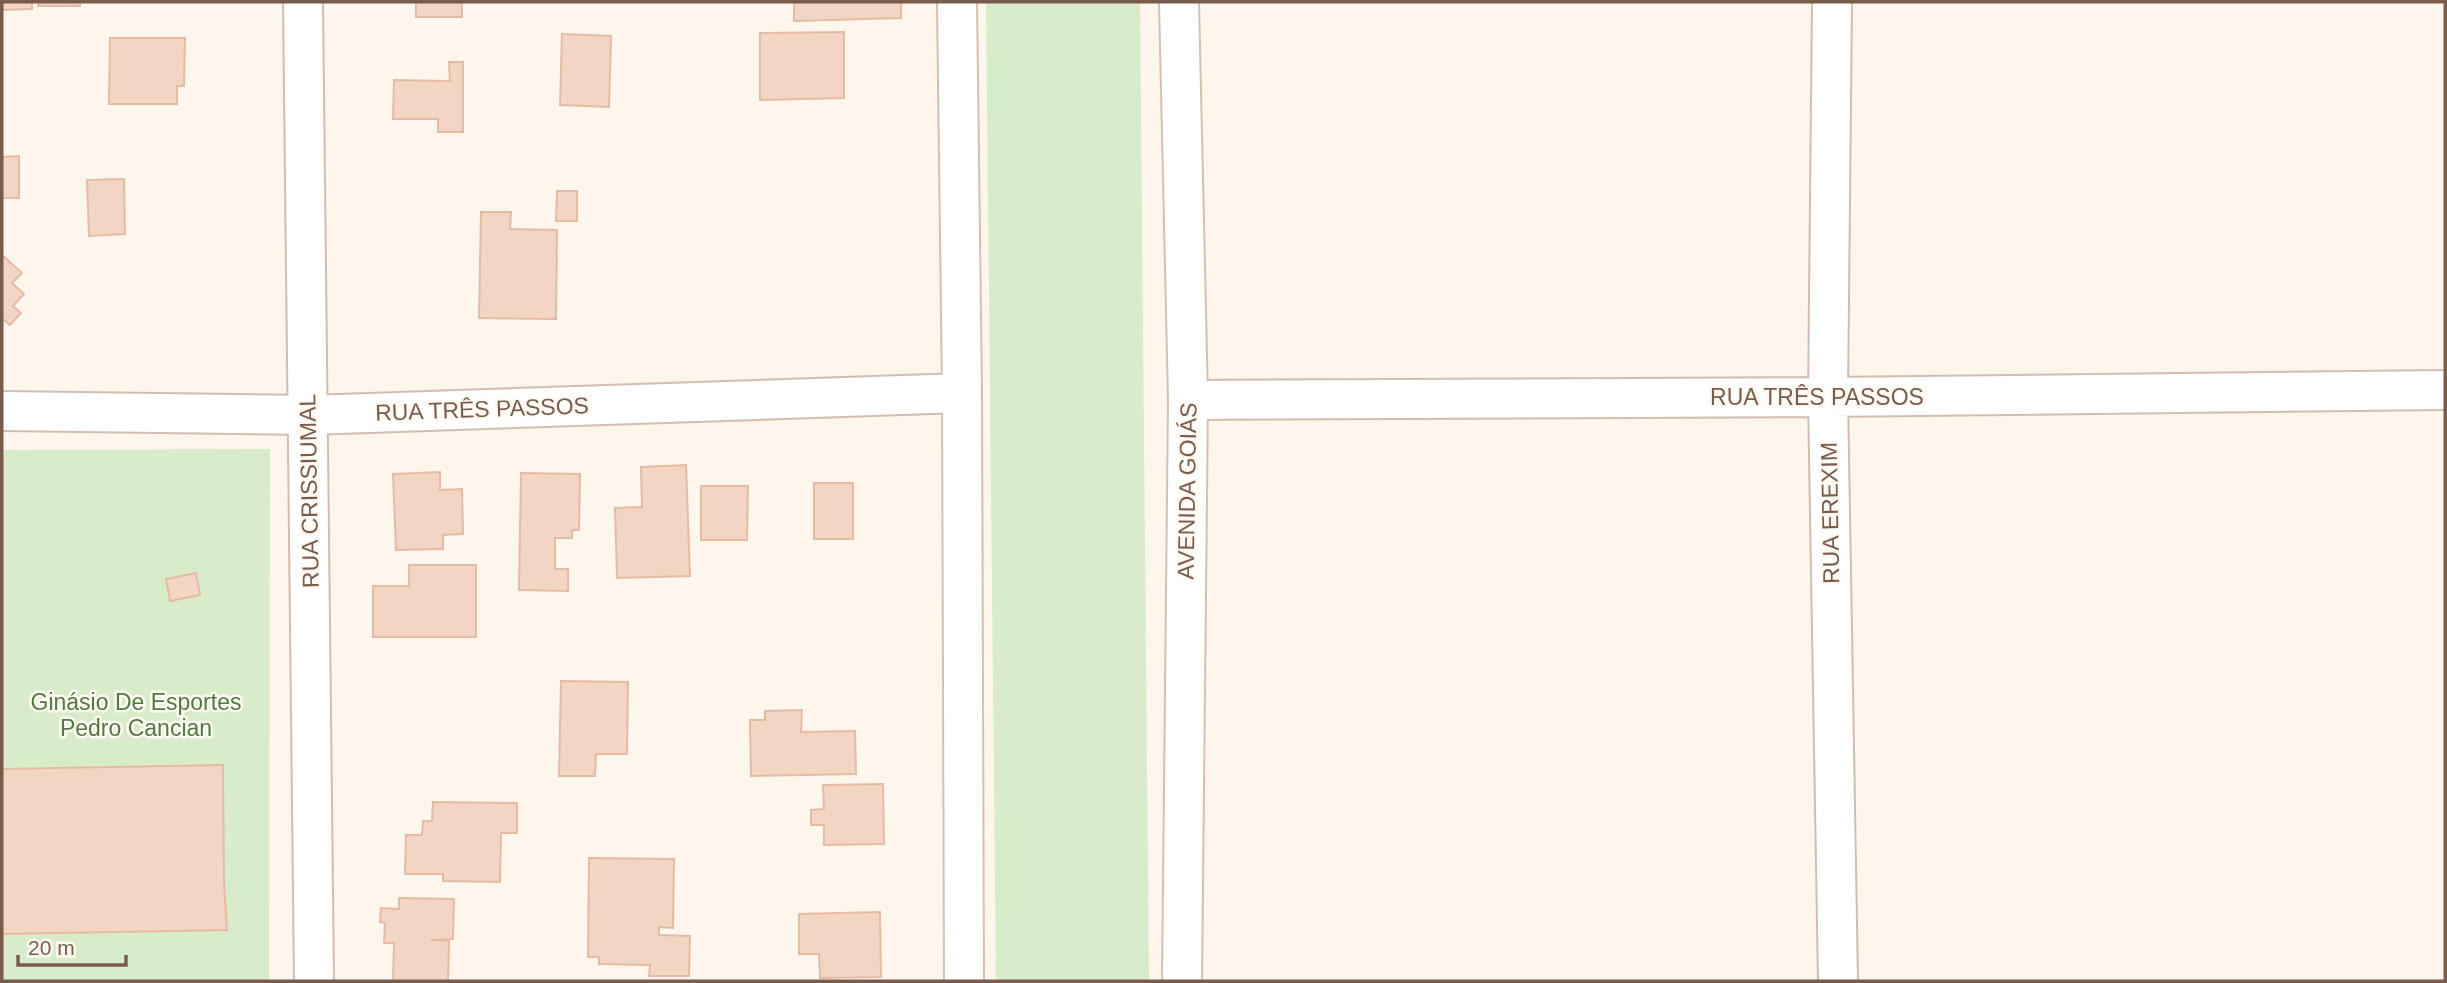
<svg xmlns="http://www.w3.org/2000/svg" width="2447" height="983" font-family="Helvetica,sans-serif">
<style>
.green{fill:#d8ecc9}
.building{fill:#f3d5c3;stroke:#e6bba3;stroke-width:2}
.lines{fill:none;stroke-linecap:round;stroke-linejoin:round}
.street-casing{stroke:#d1beb0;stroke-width:42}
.secondary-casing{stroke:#d6c0b0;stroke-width:42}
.street{stroke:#fff;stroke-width:38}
.secondary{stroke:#fff;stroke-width:38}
.labels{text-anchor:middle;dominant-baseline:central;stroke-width:5;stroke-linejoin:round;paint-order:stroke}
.street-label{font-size:23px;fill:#7a5c4d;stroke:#fffaf3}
.park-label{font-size:23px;fill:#537a41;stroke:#fffaf3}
</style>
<rect width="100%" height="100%" fill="#fdf6ec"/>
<path class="green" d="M986,2H1140L1149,981H996Z
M270,449L269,981H2V450Z"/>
<path class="building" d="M2,2H32V9L2,10Z
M38,2H80V6H38Z
M416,2H462V17H416Z
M794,2H901V18L794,21Z
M844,32V98L760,100V33Z
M562,34L611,36L609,107L560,105Z
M110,38H185L184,86H177V104H109Z
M449,62H463V132H438V119H393L394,80L450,81Z
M19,156V198H2V157Z
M124,179L125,234L89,236L87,180Z
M557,191H577V221H556Z
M481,212H511L510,229L557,230L556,319L479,318Z
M2,255L22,273L12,283L24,294L13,306L21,313L10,325L4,320L2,321Z
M686,465L690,576L617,578L615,508L642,507L641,467Z
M440,472V490L462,489L463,534L443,535V549L396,550L393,474Z
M521,473L580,474L579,530H572V538H555V569H568V591L519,590Z
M814,483H853V539H814Z
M701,486H748L747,540H701Z
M409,565H476V637H373V586H409Z
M196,573L200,595L170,601L166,579Z
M561,681L628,682L627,754H596L595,776H559Z
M802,710L801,732L855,731L856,774L751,776L750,720H765V711Z
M223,765L224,883L227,930L2,934V769Z
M883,784L884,844L824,845V825H811V810L824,809L823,785Z
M433,802L517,803V833H501L500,882L443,881V874H405L406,835H422L423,821H432Z
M589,858L674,859L673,928L659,927V935L690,936L689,976H649L650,965L599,964V957H588Z
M399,898L454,899L453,939L431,940L449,941L448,981H393L394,943H384L385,923L380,922L381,908L399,909Z
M880,912L881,977L820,978L819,954H799V914Z"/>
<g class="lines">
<g class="street-casing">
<path id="street" d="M303,2L314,981
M1832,2L1828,397L1838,981
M1188,400L1828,397L2445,390
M2,411L309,415L962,393"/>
</g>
<g class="secondary-casing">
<path id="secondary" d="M957,2L962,393L964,981
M1179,2L1188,400L1182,981"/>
</g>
<use href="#street" class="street"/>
<use href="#secondary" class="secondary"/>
</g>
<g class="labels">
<g class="street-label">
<text x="1817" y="397">RUA TRÊS PASSOS</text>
<text transform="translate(482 409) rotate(-2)">RUA TRÊS PASSOS</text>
<text transform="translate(309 491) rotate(-91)">RUA CRISSIUMAL</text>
<text transform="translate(1187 491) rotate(-89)">AVENIDA GOIÁS</text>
<text transform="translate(1830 513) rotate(-91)">RUA EREXIM</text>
</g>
<g class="park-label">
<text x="136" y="702">Ginásio De Esportes<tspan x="136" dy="26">Pedro Cancian</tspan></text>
</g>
</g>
<rect width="2447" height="983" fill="none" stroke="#7a5c4d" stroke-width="7"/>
<path d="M18 955v10h108v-10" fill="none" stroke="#7a5c4d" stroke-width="3.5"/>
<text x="28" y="955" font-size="21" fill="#7a5c4d" stroke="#fffaf3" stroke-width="5" paint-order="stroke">20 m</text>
</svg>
